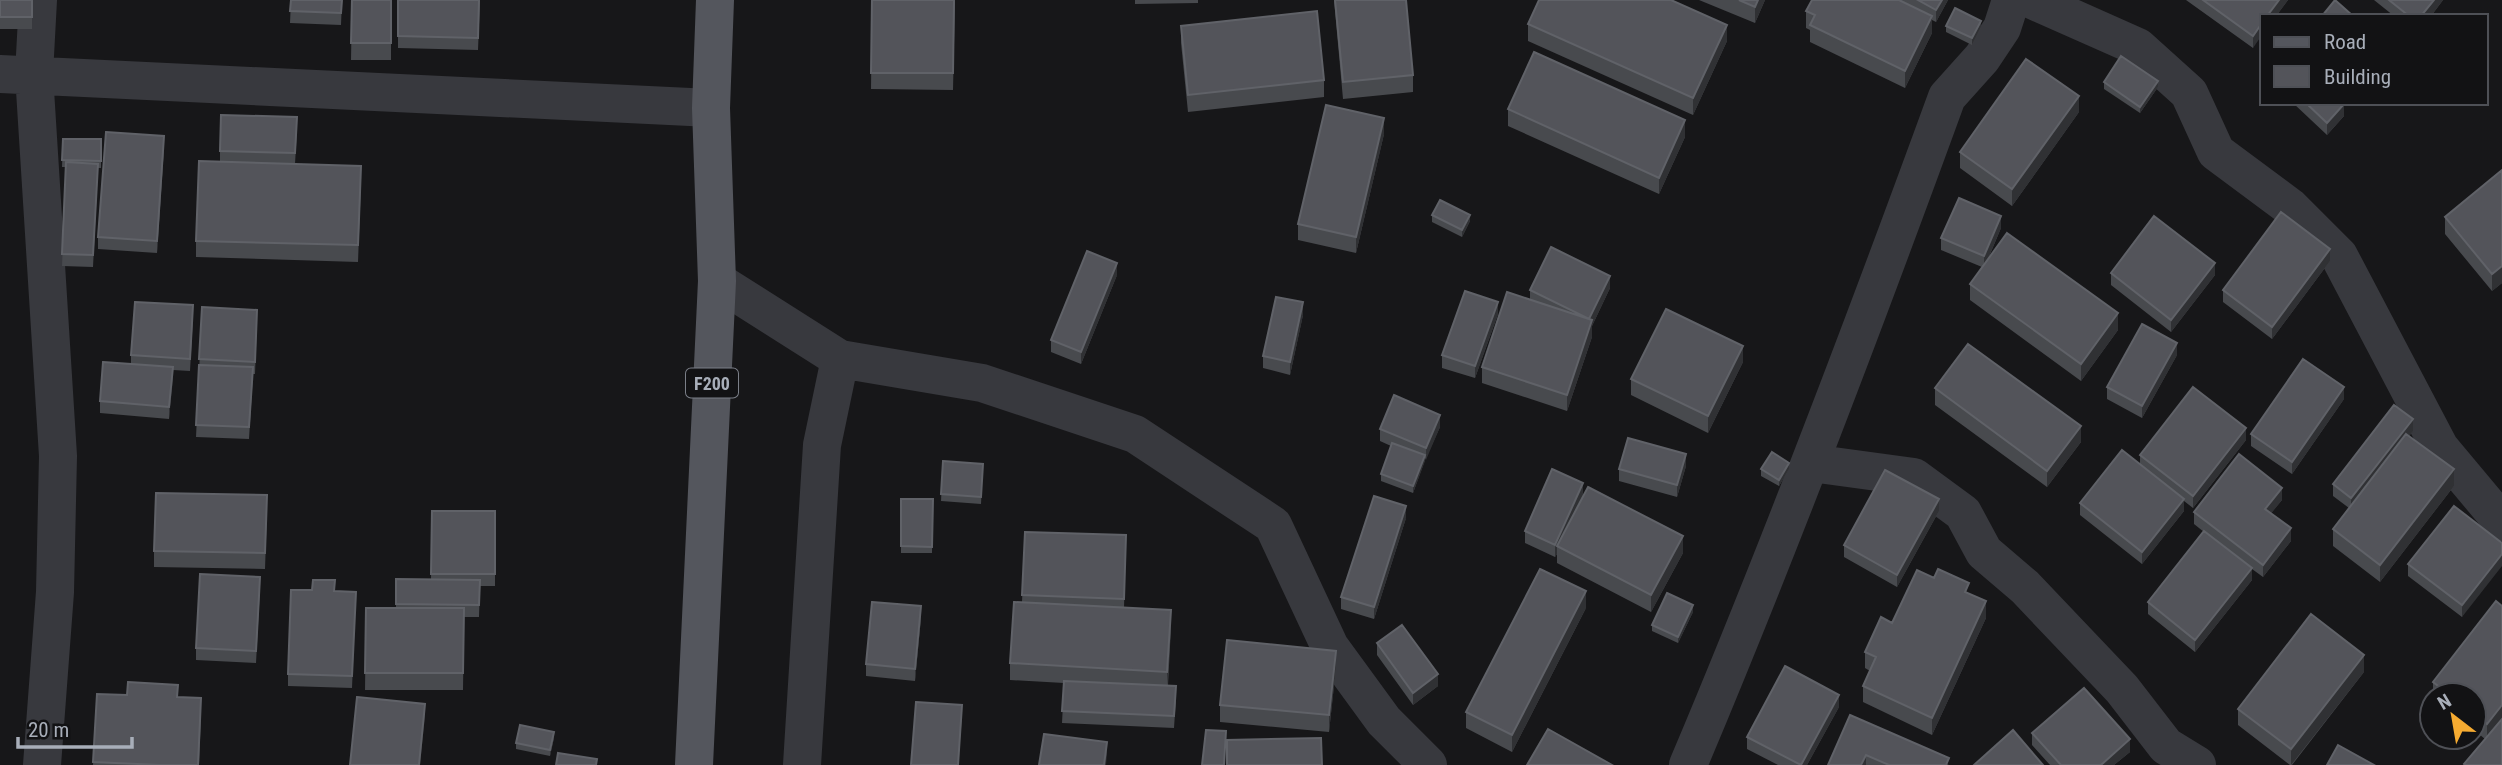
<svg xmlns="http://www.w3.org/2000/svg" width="2502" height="765" font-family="'Roboto Condensed',sans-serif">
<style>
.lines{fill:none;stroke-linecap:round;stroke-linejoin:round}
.street{stroke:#38393e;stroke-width:38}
.primary{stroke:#54565d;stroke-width:38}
.wall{fill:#484a4e}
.shaded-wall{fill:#303134}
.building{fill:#53545a;stroke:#606268;stroke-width:2}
.labels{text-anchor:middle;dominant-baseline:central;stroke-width:5;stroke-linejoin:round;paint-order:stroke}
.shield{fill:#121214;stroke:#7b7f88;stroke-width:2}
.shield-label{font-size:18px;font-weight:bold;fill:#a8aeb9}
</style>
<rect width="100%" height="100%" fill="#171719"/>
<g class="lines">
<path class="street" d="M38,0L34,74L58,456L55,592L42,765
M2032,0L2138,47L2189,93L2216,152L2290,207L2339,256L2440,448L2502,522
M0,74L711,108
M717,281L840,359L982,383L1135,434L1273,525L1330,647L1384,721L1428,765
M1811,463L1914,477L1963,513L1984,552L2025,587L2122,689L2166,746L2197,765
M802,765L822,445L840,359
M1688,765C1781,545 1865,322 1947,97L1982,58L2002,28L2011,0"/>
<path class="primary" d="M694,765L717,281L711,108L715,0"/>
</g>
<path class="wall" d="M0,0H32V29H0Z
M291,0H342L341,25L290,23Z
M352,0H391V60H351Z
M398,0H480L478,50L398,48Z
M872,0H955L953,90L871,89Z
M1135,0H1198V3L1135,4Z
M1334,0H1406L1413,75V92L1343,99Z
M1699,0H1765L1755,23Z
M1812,0H1948L1936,22L1932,20V33L1905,88L1810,42V30L1806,28V11Z
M2186,0H2288L2276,16H2262L2253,48Z
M2374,0H2443L2431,16H2394Z
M1528,24L1727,41L1693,115L1528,41Z
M1181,26L1324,80V97L1188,112L1181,43Z
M1946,26L1981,27L1972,45L1946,32Z
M2104,82L2158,87L2140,113L2104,89Z
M2293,103H2343L2344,116L2327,135Z
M1508,109L1685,137L1659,194L1508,126Z
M2079,112L2012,206L1960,168V152Z
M297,130L295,164L361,182L358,262L196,257V241L220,162V151Z
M1384,134L1356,253L1298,240V224Z
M63,139H101V168H98L93,267L62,266L66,167H62Z
M164,148L157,253L98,249V237Z
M2502,170V283L2492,291L2445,234V217Z
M1432,215L1470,221L1462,237L1432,222Z
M2001,228L1988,259L2118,330L2081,381L1970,300V284L1982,267L1941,250V238Z
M2330,261L2272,339L2223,302V290Z
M2111,273L2215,275L2171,332L2111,285Z
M1117,275L1081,364L1051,352V340Z
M1610,288L1592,326V337L1567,411L1482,383V367L1530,300V290Z
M202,307L257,322L255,374H253L249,439L196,437Z
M1498,314L1475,378L1442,368V355Z
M1303,315L1290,375L1263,368V356Z
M193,317L190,371L173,370L169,419L100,413V401L131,364V355Z
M2177,355L2142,418L2107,399V387Z
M1743,362L1708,433L1631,395V379Z
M1935,388L2081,442L2047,487L1935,405Z
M2344,399L2292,474L2251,446V434Z
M1440,427L1425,460L1413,493L1381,481V474L1391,446L1380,441V429Z
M2413,431L2409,436L2454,486L2380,582L2333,546V529L2349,508L2333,496V484Z
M2246,440L2193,508L2184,501V511L2142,564L2080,515V503L2140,464V455Z
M943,461L983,464L981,504L941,501Z
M1686,466L1677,497L1619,481V469Z
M1761,469H1789L1779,486L1761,476Z
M1583,495L1579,505L1683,553L1651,612L1557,563V554L1555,557L1525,543V531Z
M901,499H933L932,553H901Z
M2282,500L2271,513L2291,541L2263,577L2252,569V580L2195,652L2148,614V602L2204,532L2194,524V512Z
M432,511H495V586H480L479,617H464L463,690H365L366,608H396V579H431Z
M1939,511L1897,587L1844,557V545Z
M267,512L265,569L154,567V551Z
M1406,518L1374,619L1341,609V597Z
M1025,532L1126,535L1124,608L1171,627L1168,685L1176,698L1174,728L1062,723L1064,683L1010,680V663L1022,602Z
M2502,543L2462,617L2408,576V564Z
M260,589L256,663L196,660V648Z
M335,591L356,592L352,688L288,686V674Z
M1969,594L1986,618L1932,735L1863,702V686L1870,671L1865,668V652L1892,623Z
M2496,601L2502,765H2464L2485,739L2474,730V695H2433V682Z
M1586,608L1512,752L1466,728V712Z
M1693,612L1678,643L1652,631V625Z
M921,618L915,681L866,676V664Z
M1377,643L1438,686L1413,705L1377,655Z
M1336,667L1329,732L1220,722V705Z
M2364,672L2292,765H2290L2238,725V709Z
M97,694L178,697L201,715L199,765H93Z
M1839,707L1807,765H1778L1747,749V737Z
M1850,715L1949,765H1828Z
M2032,733L2130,752L2114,765H2050L2032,745Z
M554,738L550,756L516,749V743Z"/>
<path class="shaded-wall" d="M1758,0H1765L1755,23V7Z
M1942,0H1948L1936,22V10Z
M2279,0H2288L2276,16H2267Z
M2434,0H2443L2431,16H2421Z
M1932,16V33L1905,88V71Z
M1981,21V27L1972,45V38Z
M2262,23V35L2253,48V36Z
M1727,25V41L1693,115V98Z
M2158,81V87L2140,113V107Z
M2079,96V112L2012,206V189Z
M2344,104V116L2327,135V123Z
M1384,118V134L1356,253V237Z
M1685,120V137L1659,194V178Z
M164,136V148L157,253V241Z
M1470,215V221L1462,237V230Z
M2001,216V228L1984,268V256Z
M2330,249V261L2272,339V327Z
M1117,263V275L1081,364V352Z
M2215,263V275L2171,332V320Z
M2502,266V283L2492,291V274Z
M1610,276V288L1592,326V337L1567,411V395L1589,319Z
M1303,302V315L1290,375V362Z
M1498,302V314L1475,378V366Z
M2118,313V330L2081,381V364Z
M2177,343V355L2142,418V406Z
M1743,346V362L1708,433V416Z
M173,367V379L169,419V407Z
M2344,387V399L2292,474V462Z
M1440,415V427L1426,460V448Z
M2413,419V431L2351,510V498Z
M2081,426V442L2047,487V471Z
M2246,428V440L2193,508V496Z
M1686,454V466L1677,497V485Z
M1425,455V461L1413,493V486Z
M1789,463V469L1779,486V480Z
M2454,469V486L2380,582V565Z
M1583,483V495L1560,547L1557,546V554L1555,557V545Z
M2282,488V500L2265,521V509Z
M1939,499V511L1897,587V575Z
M2184,499V511L2142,564V552Z
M1406,506V518L1374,619V607Z
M2291,528V541L2263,577V565Z
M1683,536V553L1651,612V595Z
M2502,554V566L2462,617V605Z
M2252,568V580L2195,652V640Z
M1586,591V608L1512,752V735Z
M1986,601V618L1932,735V718Z
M1693,605V612L1678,643V637Z
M921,606V618L915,681V669Z
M1171,610V627L1167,688V672Z
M1336,651V667L1329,732V715Z
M2364,655V672L2291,765V749Z
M1438,674V686L1413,705V693Z
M1839,695V707L1807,765H1801Z
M201,698L199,765H198Z
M425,704V716L420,765H419Z
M962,705V717L958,765Z
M2502,705V722L2487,741V724Z
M554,732V738L550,756V750Z
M2130,739V752L2114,765H2101Z
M1107,742V755L1106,765H1104Z
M1866,755V765H1861Z"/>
<path class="building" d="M0,0H32V17H0Z
M291,0H342L341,13L290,11Z
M352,0H391V43H351Z
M398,0H479L478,38L398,36Z
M872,0H954L953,73H871Z
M1335,0H1406L1413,75L1343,82Z
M1539,0H1671L1727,25L1693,98L1528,24Z
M1739,0H1758L1755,7Z
M1812,0H1899L1932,16L1905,71L1810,25L1815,15L1806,11Z
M1918,0H1942L1936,10Z
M2203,0H2279L2267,16H2262V23L2253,36Z
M2335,0L2353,16H2322Z
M2389,0H2434L2421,16H2409Z
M1955,8L1981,21L1972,38L1946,26Z
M1317,11L1324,80L1188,95L1181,26Z
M1534,52L1685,120L1659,178L1508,109Z
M2121,56L2158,81L2140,107L2104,82Z
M2026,59L2079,96L2012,189L1960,152Z
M2306,103H2343L2344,104L2327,123Z
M1326,105L1384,118L1356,237L1298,224Z
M221,115L297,117L295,153L220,151Z
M106,132L164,136L157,241L98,237Z
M63,139H101V161L62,160Z
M199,161L361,166L358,245L196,241Z
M66,162L98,164L93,255L62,254Z
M2502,170V266L2492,274L2445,217Z
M1959,198L2001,216L1984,256L1941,238Z
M1440,200L1470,215L1462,230L1432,215Z
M2281,212L2330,249L2272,327L2223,290Z
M2154,216L2215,263L2171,320L2111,273Z
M2007,233L2118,313L2081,364L1970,284Z
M1551,247L1610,276L1589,319L1530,290Z
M1087,251L1117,263L1081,352L1051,340Z
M1465,291L1498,302L1475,366L1442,355Z
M1507,292L1592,320L1567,395L1482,367Z
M1276,297L1303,302L1290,362L1263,356Z
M135,302L193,305L190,359L131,355Z
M202,307L257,310L255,362L199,359Z
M1666,309L1743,346L1708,416L1631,379Z
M2142,324L2177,343L2142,406L2107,387Z
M1968,344L2081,426L2047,471L1935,388Z
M2303,359L2344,387L2292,462L2251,434Z
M103,362L173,367L169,407L100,401Z
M199,365L253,367L249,427L196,425Z
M2193,387L2246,428L2193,496L2140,455Z
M1394,395L1440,415L1426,448L1380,429Z
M2394,405L2413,419L2351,498L2333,484Z
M2406,434L2454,469L2380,565L2333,529Z
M1628,438L1686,454L1677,485L1619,469Z
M1392,443L1425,455L1413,486L1381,474Z
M2122,450L2184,499L2142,552L2080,503Z
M1772,452L1789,463L1779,480L1761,469Z
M2239,454L2282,488L2265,509L2291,528L2263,565L2194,512Z
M943,461L983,464L981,497L941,494Z
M1552,469L1583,483L1555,545L1525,531Z
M1885,470L1939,499L1897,575L1844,545Z
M1588,487L1683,536L1651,595L1557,546Z
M156,493L267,495L265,553L154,551Z
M1374,496L1406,506L1374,607L1341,597Z
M901,499H933L932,547L901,546Z
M2454,506L2502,543V554L2462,605L2408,564Z
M432,511H495V574H431Z
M2204,531L2252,568L2195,640L2148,602Z
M1025,532L1126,535L1124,599L1022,595Z
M1540,569L1586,591L1512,735L1466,712Z
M1938,569L1969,583L1965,592L1986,601L1932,718L1863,686L1876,657L1865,652L1881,617L1892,623L1917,570L1934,578Z
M200,574L260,577L256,651L196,648Z
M396,579L480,580L479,605L396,604Z
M313,580H335L334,591L356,592L352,676L288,674L291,590H312Z
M1667,593L1693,605L1678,637L1652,625Z
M2496,601L2502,606V705L2487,724L2474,713V695H2450L2433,682Z
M872,602L921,606L915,669L866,664Z
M1014,602L1171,610L1167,672L1010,663Z
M366,608H464L463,673H365Z
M2311,614L2364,655L2291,749L2238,709Z
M1402,625L1438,674L1413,693L1377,643Z
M1227,640L1336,651L1329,715L1220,705Z
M1785,666L1839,695L1801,765L1747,737Z
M1064,681L1176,686L1174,716L1062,711Z
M128,682L178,685L177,697L201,698L198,765H160L93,762L97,694L127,695Z
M2084,688L2130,739L2101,765H2061L2032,733Z
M357,697L425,704L419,765H350Z
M916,702L962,705L958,765H911Z
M1850,715L1949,758L1946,765H1889L1866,755L1861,765H1828Z
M2502,719V765H2465L2464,764Z
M520,725L554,732L550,750L516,743Z
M1548,729L1612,765H1527Z
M1206,730L1226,731L1224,765H1202Z
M2013,730L2043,765H1974Z
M1044,734L1107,742L1104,765H1039Z
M1321,738L1322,765H1227V740Z
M2338,745L2374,765H2327Z
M558,753L597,759L596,765H556Z"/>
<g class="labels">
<rect class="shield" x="686" y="368.5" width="52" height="29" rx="5"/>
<g class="shield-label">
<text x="712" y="383">F200</text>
</g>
</g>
<rect x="2260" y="14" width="228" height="91" fill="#121214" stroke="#4e5056" stroke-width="2"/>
<rect x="2274" y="37" width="35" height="10" fill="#54565d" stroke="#4e5056" stroke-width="2"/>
<text x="2324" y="49" font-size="21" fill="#a8aeb9">Road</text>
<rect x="2274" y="66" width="35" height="21" fill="#53545a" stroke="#4e5056" stroke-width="2"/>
<text x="2324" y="84" font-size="21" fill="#a8aeb9">Building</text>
<g transform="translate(2453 716) rotate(329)"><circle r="33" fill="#121214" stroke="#4e5056" stroke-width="2"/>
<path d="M0-5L12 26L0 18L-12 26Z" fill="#f6ab31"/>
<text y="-10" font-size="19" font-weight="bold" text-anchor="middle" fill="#a8aeb9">N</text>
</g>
<path d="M18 737v10h114v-10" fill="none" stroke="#a8aeb9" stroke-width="3.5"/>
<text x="28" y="737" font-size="21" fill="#a8aeb9" stroke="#121214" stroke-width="5" paint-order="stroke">20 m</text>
</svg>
